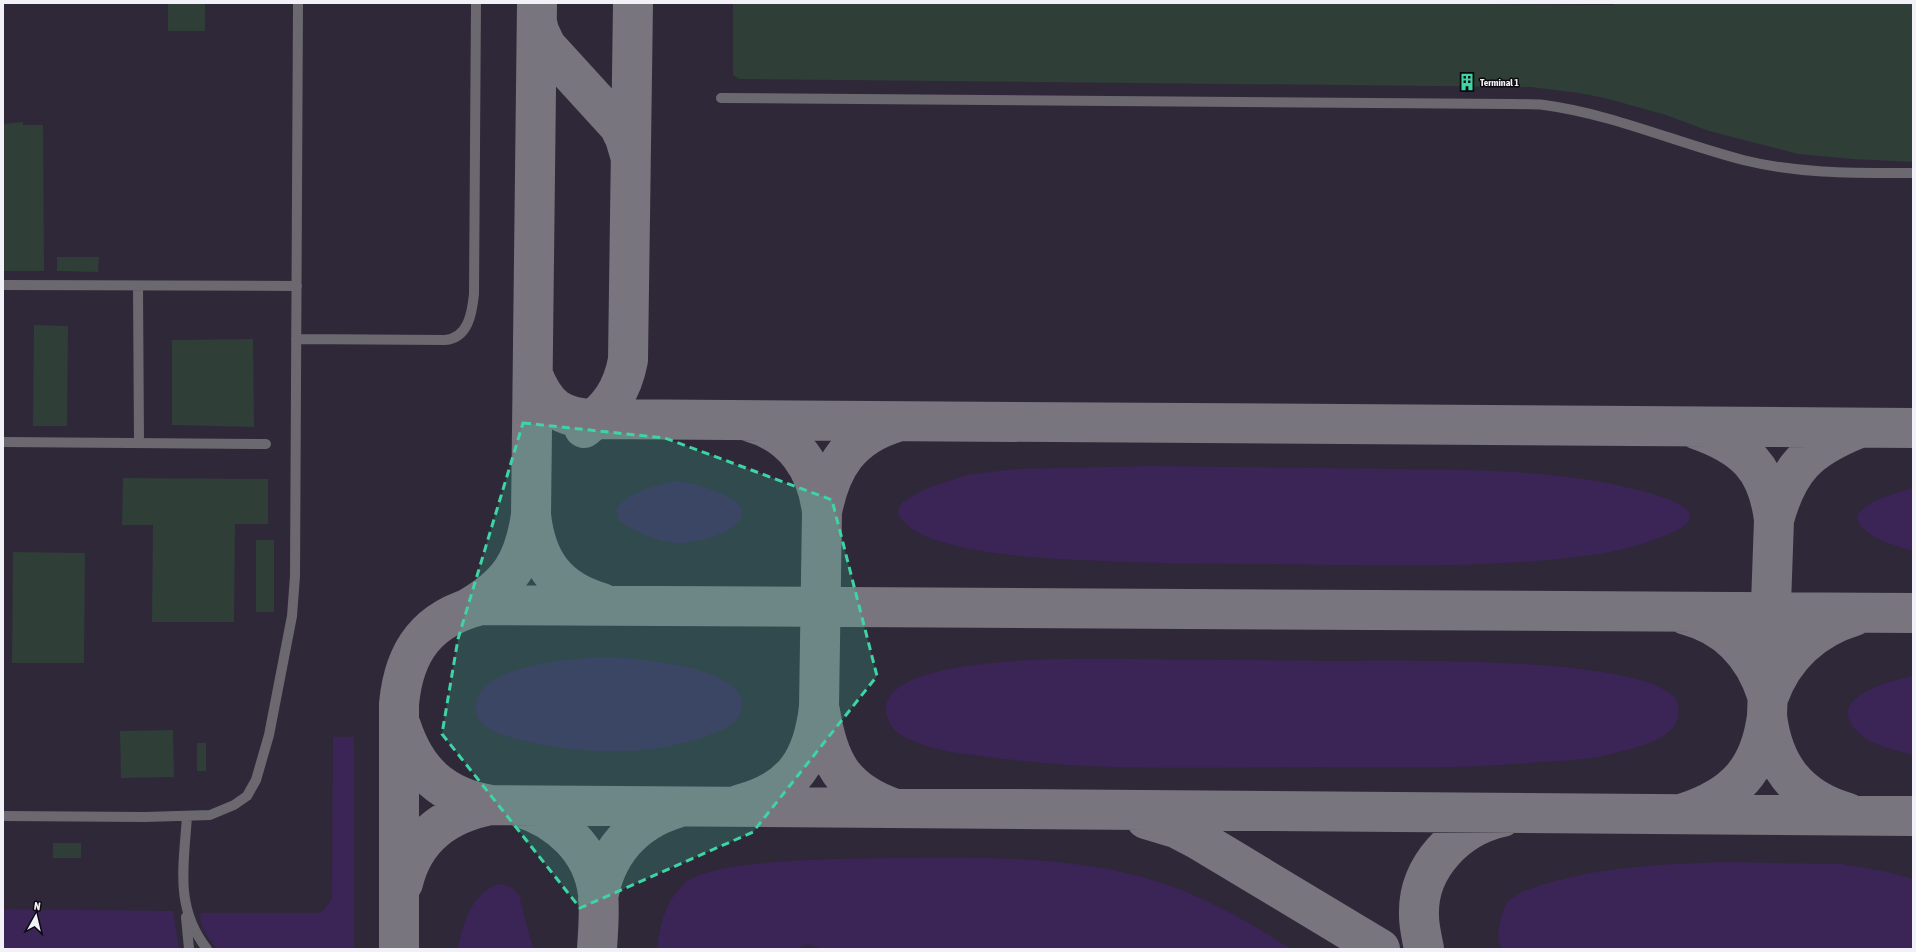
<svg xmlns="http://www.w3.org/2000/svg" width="1916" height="952" font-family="'Asap Condensed',sans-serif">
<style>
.built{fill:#2f2838}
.green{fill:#3b2456}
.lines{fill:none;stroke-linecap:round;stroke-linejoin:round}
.taxiway{stroke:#78757e;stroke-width:40}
.building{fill:#303e38}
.minor{stroke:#6b696f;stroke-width:10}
.marked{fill:#3ed4a3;fill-opacity:0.2;stroke:#3ed4a3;stroke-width:3;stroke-dasharray:8 5;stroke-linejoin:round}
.labels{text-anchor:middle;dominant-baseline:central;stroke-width:3;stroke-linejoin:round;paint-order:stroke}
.poi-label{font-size:10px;font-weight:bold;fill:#f3f1f8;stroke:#0b090e;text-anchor:start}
</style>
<rect width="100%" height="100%" fill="#221e29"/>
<path class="built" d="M3,3H1913V949H3Z"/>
<path class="green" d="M1152,466C1234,467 1316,468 1399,469C1482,470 1569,470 1650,493C1673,500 1714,514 1671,533C1648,543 1623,550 1599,554C1488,570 1375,565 1264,564C1202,564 1141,563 1079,560C1038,558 996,555 957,546C935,541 911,533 898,515L899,506L903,502L925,489L966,475L1016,469Z
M677,481C691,483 737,494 741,508C750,531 692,545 676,543C655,541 636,532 619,521L616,510C625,493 659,484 677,481Z
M1913,488V551C1895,545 1862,538 1857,517C1862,501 1898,493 1913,488Z
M597,657C626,657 757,665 741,712C737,725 718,732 707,736C649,756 590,755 531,742C516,739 500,736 488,728C479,723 473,713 476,702C485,665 566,660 597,657Z
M1128,659C1194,660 1261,660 1328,661C1393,661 1630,655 1673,696C1679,702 1680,712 1677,720C1671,743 1619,752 1598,757C1579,760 1559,761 1540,762C1462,770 1384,767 1306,767C1201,767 1095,772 990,757C963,754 934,751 909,739C898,734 890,728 887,716C870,652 1090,659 1128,659Z
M1913,676V755C1896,750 1872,746 1859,733C1821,698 1890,681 1913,676Z
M333,737H354V949H217C208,937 200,928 200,913H321L332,899Z
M893,858C983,858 1075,854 1162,883C1208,898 1250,923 1291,949H820C813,943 805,944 797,949H657C660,924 665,901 685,883C714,858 850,859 893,858Z
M1727,862L1841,864L1888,872L1913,879V949H1502C1497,941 1498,931 1500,922C1502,914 1504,904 1512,898C1522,890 1536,887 1548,883C1607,866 1666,864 1727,862Z
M499,884L511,887L519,895L533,949H458C462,924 473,891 499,884Z
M3,909L173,911L179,949H3Z"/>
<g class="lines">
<path class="taxiway" d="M537,22L539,31L546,46L619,126L625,138L630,155
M533,375C546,407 560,418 595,419L1913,428
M584,428C609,408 622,392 628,360L633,3
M822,512C831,466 850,436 897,422
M531,515C536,561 556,590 602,603
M1774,520C1788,468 1808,449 1857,429
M467,609C509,585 524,563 531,515L537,3
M1686,615C1728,626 1754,655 1767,695
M1769,696C1783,656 1814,628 1854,616
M820,711C828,761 842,790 893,808
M1767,716C1773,766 1798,799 1848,813
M401,726C416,772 443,797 491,805L1913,816
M741,804C794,790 813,759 819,707L822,512C817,469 794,434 750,422
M519,807C559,819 593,850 598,894C600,912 598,931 597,949
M1684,813C1736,796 1760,769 1767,716L1774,520C1768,468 1745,446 1696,429
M1146,819L1176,828L1199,840L1380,949
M403,883C414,837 446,814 491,805
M598,899C605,854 633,821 677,808
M399,949V704C404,650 428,618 481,605L1913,613
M1424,949C1422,938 1419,927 1419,916C1417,867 1457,827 1502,817"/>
</g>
<path class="building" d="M168,3H205V31H168Z
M733,3H1348L1613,5L1614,3H1913V162L1852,159L1798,154L1709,131L1666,115L1605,98L1579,93L1531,87L739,79L733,75Z
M23,122V125H43L44,271H3V124Z
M57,257H99L98,272L57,271Z
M34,325L68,326L67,426H33Z
M253,339L254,427L172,425V340Z
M123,478L268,479V524H235L234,622H152L153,525H122Z
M256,540H274V612H256Z
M13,552L85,553L84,663H12Z
M173,730L174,777L121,778L120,731Z
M197,743H206V771H197Z
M53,843H81V858H53Z"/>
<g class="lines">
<path class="minor" d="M721,98L1511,104C1522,104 1533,104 1544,105C1612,114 1677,143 1743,160C1799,174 1856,173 1913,173
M3,285L297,286
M138,286L139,443
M296,339L445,340C468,338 472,314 474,294L476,3
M3,442L266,444
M3,816L145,817L210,815L234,805L247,796L256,780L269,735L292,616L295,576L298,3
M187,816C184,865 174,907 207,949
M186,917L189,949"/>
</g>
<path class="marked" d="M523,423L665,438L832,500L877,676L753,832L580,908L442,734L458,639Z"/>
<defs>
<g id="building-bare" transform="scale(1.38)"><path d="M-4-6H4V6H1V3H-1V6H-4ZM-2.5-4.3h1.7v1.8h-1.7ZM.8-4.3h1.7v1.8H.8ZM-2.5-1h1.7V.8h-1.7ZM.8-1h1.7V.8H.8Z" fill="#3ed4a3" stroke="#0b090e" stroke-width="2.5" paint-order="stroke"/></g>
</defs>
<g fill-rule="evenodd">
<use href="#building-bare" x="1467" y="82"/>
</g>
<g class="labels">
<g class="poi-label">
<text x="1480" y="82">Terminal 1</text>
</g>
</g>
<rect width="1916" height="952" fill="none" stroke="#f3f1f8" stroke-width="8"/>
<g transform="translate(36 916) rotate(8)" stroke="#0b090e" stroke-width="3" paint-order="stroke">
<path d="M0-3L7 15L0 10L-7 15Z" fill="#f3f1f8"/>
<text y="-6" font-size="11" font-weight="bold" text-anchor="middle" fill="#f3f1f8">N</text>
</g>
</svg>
